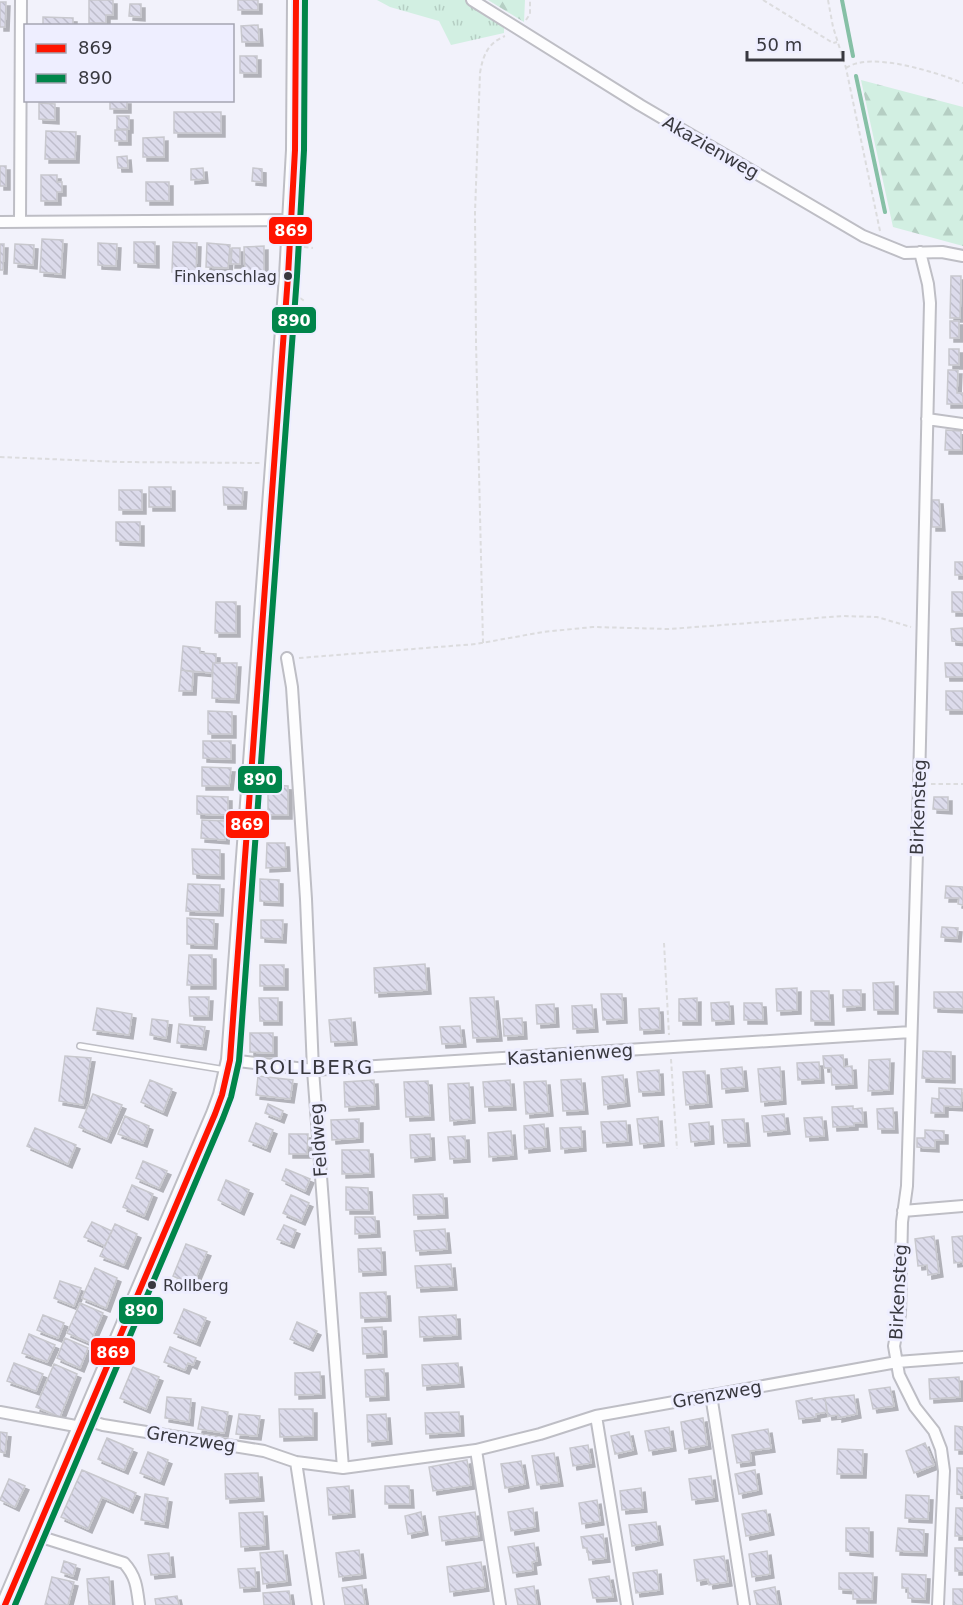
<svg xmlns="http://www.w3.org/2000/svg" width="963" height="1605" font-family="'DejaVu Sans',sans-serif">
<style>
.grass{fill:url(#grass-tufts)}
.forest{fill:url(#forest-firs)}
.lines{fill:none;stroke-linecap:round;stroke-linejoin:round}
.stream{stroke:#86c0a6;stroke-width:4}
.building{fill:url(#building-back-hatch);stroke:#c8c8ce;stroke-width:1.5;filter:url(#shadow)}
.service-casing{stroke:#bebec5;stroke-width:8}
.minor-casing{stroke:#bebec5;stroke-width:14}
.secondary-casing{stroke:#bebec5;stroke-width:20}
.path{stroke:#dcdcde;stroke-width:2;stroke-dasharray:4.5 3;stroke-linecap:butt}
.service{stroke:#fdfdfe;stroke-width:5}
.minor{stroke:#fdfdfe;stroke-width:10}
.secondary{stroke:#fdfdfe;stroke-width:16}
.bus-1-casing{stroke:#eef;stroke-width:10}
.bus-2-casing{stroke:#eef;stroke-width:10}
.bus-1{stroke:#ff1400;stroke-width:6}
.bus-2{stroke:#00854a;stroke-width:6}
.bus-dot{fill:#38383f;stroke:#eef;stroke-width:2}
.labels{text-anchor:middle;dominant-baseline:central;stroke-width:6;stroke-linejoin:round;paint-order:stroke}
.bus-label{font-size:16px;fill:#38383f;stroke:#eef;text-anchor:end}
.street-label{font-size:18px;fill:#38383f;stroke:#eef}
.neighbourhood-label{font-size:20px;letter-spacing:1.5px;fill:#38383f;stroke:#eef}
.line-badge{stroke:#eef;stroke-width:2}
.badge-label{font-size:16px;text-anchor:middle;font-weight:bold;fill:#fff}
</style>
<defs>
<pattern id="grass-tufts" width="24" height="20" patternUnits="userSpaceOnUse" patternTransform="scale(1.5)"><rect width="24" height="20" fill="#d2efe2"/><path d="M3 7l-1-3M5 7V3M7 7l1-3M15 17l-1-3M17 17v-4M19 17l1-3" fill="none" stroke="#b5cec3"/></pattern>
<pattern id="forest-firs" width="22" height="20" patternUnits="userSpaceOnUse" patternTransform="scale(1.5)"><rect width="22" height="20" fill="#d2efe2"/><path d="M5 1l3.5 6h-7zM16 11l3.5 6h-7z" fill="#b5cec3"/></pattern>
<pattern id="building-back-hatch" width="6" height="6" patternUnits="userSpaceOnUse" patternTransform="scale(1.5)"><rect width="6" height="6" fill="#dcdbeb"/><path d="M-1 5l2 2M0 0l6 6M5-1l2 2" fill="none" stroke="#bebdcb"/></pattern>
<filter id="shadow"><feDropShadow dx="4" dy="4" stdDeviation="0" flood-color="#0004"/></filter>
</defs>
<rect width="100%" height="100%" fill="#f2f2fb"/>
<path class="grass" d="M377,0H466L504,26V33L451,45L439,21L390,7Z"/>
<path class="forest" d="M488,0H525L524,22Z
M861,80L963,107V246L893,227Z"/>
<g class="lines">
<path class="stream" d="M842,0L853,56
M856,76L885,212"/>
</g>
<path class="building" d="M89,0H113V15H106V23H89Z
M238,0H258V10H238Z
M0,2H6L5,27H0Z
M130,4H141V17L129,16Z
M43,17L73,18V25H43Z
M258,25L259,42H242L241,26Z
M240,56H257V73H240Z
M110,100H127V109H110Z
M39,103L55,104V120L39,119Z
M174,112H221V133H174Z
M117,116H129V129H117Z
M115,130H127V141H115Z
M46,131L76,132L75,159H45Z
M164,137V157H143V138Z
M127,156L128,168H118L117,157Z
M0,166H6V186H0Z
M203,168L204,179L191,180V169Z
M253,168L262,169V182L252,181Z
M41,175H57V182H62V192H57V201H41Z
M146,182H169V201H146Z
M42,239L63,240L61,274L40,272Z
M134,242H155V264L134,263Z
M173,242L197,243L196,273L172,272Z
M98,243L117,244L116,266L98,265Z
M207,243L230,245L228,268L206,267Z
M0,244H4L3,270H0Z
M15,244L34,245L33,265L14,263Z
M264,246V272H245L244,247Z
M232,248H240V264H231Z
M951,276H961L960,318H950Z
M950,321H959V338H950Z
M949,349H959V365H949Z
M948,370H958L957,393H963V404H947Z
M946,430L961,431V450H945Z
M149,487H171V507H149Z
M223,487L243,488L242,505H224Z
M119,490H142V510H119Z
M932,500H939L941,527H932Z
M116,522H140V542L116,541Z
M955,562H963V575H955Z
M952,592H963V612H952Z
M216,602H236V633H215Z
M963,628V642L952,641L951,629Z
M183,646L200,648V653L216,654V663H213L212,673L181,670Z
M213,663H237L235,699L212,698Z
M945,663H963V677H946Z
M181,670L193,672L192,691H179Z
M946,691H963V710H946Z
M208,711L232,712V734H208Z
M203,741H231V759L203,758Z
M202,767L231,768L229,786H202Z
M268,785L288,786V815H268Z
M197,796L228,797V815L197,814Z
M934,797H948V810L933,809Z
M202,820L226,821L225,840L201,838Z
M267,843H285L286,867L266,868Z
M192,849L220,850V875L193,874Z
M260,879L279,880V902L260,901Z
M188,884L220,885L219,912L186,911Z
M946,886L963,887V905L958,904L959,898H945Z
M187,918L214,920L213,945L187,944Z
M261,920H283L282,939L261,938Z
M942,927L958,928L957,938L941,937Z
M189,955H212V985H187Z
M425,964L427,990L375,993L374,968Z
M260,965H284V986H260Z
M894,982V1010H874L873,983Z
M797,988V1010L777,1011L776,989Z
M843,990H861V1006L843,1007Z
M811,991H829L830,1021H811Z
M934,992H963V1009L934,1008Z
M601,994H622L623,1019L603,1020Z
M189,997H209L208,1016H190Z
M494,997L498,1037L473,1038L470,998Z
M259,998H278V1021H260Z
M697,998V1021H679V999Z
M729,1002L730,1020L712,1021L711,1003Z
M744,1003H762L763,1020H744Z
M554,1004L555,1023L537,1024L536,1005Z
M592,1005L594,1028L573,1029L572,1006Z
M97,1008L132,1014L129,1035L93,1030Z
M659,1008L660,1029L640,1030L639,1009Z
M351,1018L353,1041L331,1042L329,1020Z
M522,1018L523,1035L504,1036L503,1019Z
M152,1019L168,1021L166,1038L150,1035Z
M179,1024L205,1027L202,1046L177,1043Z
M460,1026L462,1043L442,1044L440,1027Z
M250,1033H273V1053L250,1052Z
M923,1051L951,1052V1079L922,1078Z
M843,1055L844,1067L852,1066L853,1084L832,1085L831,1068H824L823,1056Z
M65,1056L91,1058L83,1105L59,1101Z
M890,1059L889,1090L868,1091L869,1060Z
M819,1062L820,1079L798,1080L797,1063Z
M742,1067L744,1087L722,1089L721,1069Z
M780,1067L782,1100L761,1102L758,1069Z
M659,1070L660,1091L639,1092L637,1072Z
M705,1071L708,1103L686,1105L683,1072Z
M623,1075L626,1102L604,1105L602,1077Z
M258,1076L293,1080L290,1099L256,1095Z
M581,1079L584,1110L563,1111L561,1080Z
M150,1080L172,1089L163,1112L141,1102Z
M374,1080L375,1105L345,1107L344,1082Z
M510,1080L512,1106L485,1107L483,1082Z
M428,1081L430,1116L406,1117L404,1082Z
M546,1081L549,1112L526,1114L524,1082Z
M469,1083L471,1119L450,1121L448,1084Z
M939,1088L962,1089L961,1107L944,1106V1113H931L932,1098L939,1099Z
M93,1094L122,1105L107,1139L79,1127Z
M268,1104L283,1111L280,1119L265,1113Z
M853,1106V1109L862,1108L863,1123H854V1126L833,1127L832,1107Z
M893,1108L894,1129H878L877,1109Z
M784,1114L786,1130L764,1132L762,1116Z
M125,1116L149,1126L143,1143L118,1134Z
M658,1117L660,1142L640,1144L637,1119Z
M822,1117L824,1136L806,1137L804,1118Z
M359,1119V1138L332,1140L331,1120Z
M744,1119L746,1142L724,1143L722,1120Z
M626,1121L628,1141L603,1143L601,1122Z
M709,1122L710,1140L691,1142L689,1124Z
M256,1123L273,1130L266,1148L249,1141Z
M544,1124L546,1147L525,1149L524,1126Z
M581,1127L582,1147L561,1149L560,1128Z
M35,1128L76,1145L68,1164L27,1146Z
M925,1130L944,1131V1140H935V1148L917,1147V1138H925Z
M511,1131L513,1155L489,1157L488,1133Z
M289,1134H308L307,1154H289Z
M430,1134L431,1156L411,1158L410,1135Z
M465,1136L466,1158L450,1159L448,1137Z
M342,1150H369L370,1173L342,1174Z
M143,1161L167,1171L159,1188L136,1178Z
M286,1169L310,1179L305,1191L282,1180Z
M226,1180L249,1190L240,1211L218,1200Z
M132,1185L153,1194L144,1216L123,1207Z
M346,1187L368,1188L369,1210H346Z
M443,1194L444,1214L414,1215L413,1195Z
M291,1195L309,1203L301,1221L283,1213Z
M355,1217H375L376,1233L355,1234Z
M92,1222L112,1231L105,1246L84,1237Z
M115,1224L137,1234L124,1265L100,1256Z
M284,1225L296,1230L290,1244L277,1239Z
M445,1229L447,1249L416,1251L414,1231Z
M934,1236L939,1273L928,1275L927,1265L918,1266L915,1239Z
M963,1236V1265V1262L954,1263L952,1237Z
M186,1244L207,1252L193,1285L173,1276Z
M381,1248L382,1271L359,1272L358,1249Z
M451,1264L453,1286L417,1288L415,1266Z
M95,1268L117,1278L106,1308L82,1298Z
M60,1281L81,1288L74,1306L54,1298Z
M386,1292L387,1317L361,1318L360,1293Z
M80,1303L103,1313L90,1343L67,1333Z
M184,1309L206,1318L196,1342L174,1333Z
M43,1315L64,1323L58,1338L37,1330Z
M456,1315L457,1335L420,1337L419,1317Z
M297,1322L317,1331L309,1347L290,1339Z
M382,1327L383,1353L363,1354L362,1328Z
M29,1334L55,1345L47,1362L22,1353Z
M65,1338L88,1348L80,1368L57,1358Z
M170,1347L196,1358L193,1365L188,1363L185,1370L164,1362Z
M14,1363L43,1374L36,1391L7,1381Z
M458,1363L460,1383L423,1386L422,1365Z
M54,1364L77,1374L60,1417L36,1407Z
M133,1367L159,1377L146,1409L120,1398Z
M384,1369L385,1396L366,1397L365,1370Z
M320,1372L321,1394L295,1395V1373Z
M959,1377L960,1397L930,1399L929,1379Z
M890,1387L894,1406L873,1409L869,1390Z
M854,1395L857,1414L838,1418V1415L828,1416L825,1398Z
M167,1397L191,1399L189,1422L165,1418Z
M812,1398V1400L825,1398L827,1412L816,1414V1417L799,1419L796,1401Z
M202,1407L228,1412L224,1433L198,1429Z
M279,1409H313V1436L280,1437Z
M459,1412L460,1432L426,1434L425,1413Z
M239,1414L260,1416L257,1436L236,1434Z
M386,1414L388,1440L368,1442L367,1415Z
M703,1418L707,1445L685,1449L681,1422Z
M955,1426L963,1427V1450H955Z
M669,1427L672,1447L649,1451L645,1431Z
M768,1429L771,1448L750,1451L751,1461L737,1463L732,1435Z
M0,1432L7,1433L5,1453L0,1452Z
M629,1432L633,1450L615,1454L611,1436Z
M107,1438L133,1449L124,1470L98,1459Z
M925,1443L934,1465L914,1473L906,1451Z
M588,1445L591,1463L573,1466L570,1448Z
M838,1449L863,1450L862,1474H837Z
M148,1452L168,1460L160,1481L140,1473Z
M554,1453L559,1482L537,1485L532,1456Z
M467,1460L471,1485L433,1491L429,1467Z
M521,1461L525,1484L505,1488L501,1464Z
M957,1468H963V1495L957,1494Z
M82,1470L136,1493L129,1509L102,1497L88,1529L61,1517Z
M755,1470L758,1490L739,1494L735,1474Z
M258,1473L260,1497L226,1499L225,1474Z
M711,1476L714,1497L692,1500L689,1479Z
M9,1479L25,1486L15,1507L0,1500Z
M349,1486L351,1513L329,1515L327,1488Z
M385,1486H409L410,1504H385Z
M641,1488L643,1508L622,1510L620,1491Z
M145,1494L168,1498L164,1524L141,1520Z
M906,1495L929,1496L928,1519L905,1518Z
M597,1500L600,1521L582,1524L579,1503Z
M533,1508L535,1527L511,1531L508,1512Z
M956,1508H963V1536H955Z
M766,1510L770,1531L746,1536L742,1514Z
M263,1512L265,1545L241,1547L239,1513Z
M421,1512L424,1531L408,1534L405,1516Z
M475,1512L479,1536L442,1541L439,1517Z
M656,1522L659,1541L632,1546L629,1525Z
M846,1528H869V1553L846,1551Z
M898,1528L924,1530L923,1552L896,1551Z
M603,1534L606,1558L589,1560L587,1548H583L581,1537Z
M534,1543L537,1561L532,1562L533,1570L513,1573L508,1547Z
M955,1548H963V1571H955Z
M359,1550L362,1574L339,1577L336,1553Z
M283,1551L287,1581L263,1584L260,1553Z
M767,1551L770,1574L752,1577L749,1554Z
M169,1553L171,1573L151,1575L148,1555Z
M724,1556L728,1582L709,1585L708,1579L697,1581L694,1560Z
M64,1561L76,1565L73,1576L61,1572Z
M481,1562L485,1587L450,1592L447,1567Z
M255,1568L256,1587L240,1588L238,1569Z
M657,1570L659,1590L636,1593L633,1573Z
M839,1573H873L872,1599H853V1590L839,1589Z
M902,1574L926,1575L925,1599L908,1598V1588H902Z
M609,1576L613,1597L593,1598L589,1579Z
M52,1577L74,1582L68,1605H45Z
M109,1577L111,1605H89L87,1579Z
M362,1585L365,1605H345L342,1588Z
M534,1586L537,1605H518L515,1589Z
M775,1587L778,1605H757L754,1591Z
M953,1589H963V1605H953Z
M289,1591L291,1605H264L263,1593Z
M177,1596L179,1605H156L155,1599Z"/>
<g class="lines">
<g class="service-casing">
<path id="service" d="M80,1046L226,1070"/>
</g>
<g class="minor-casing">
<path id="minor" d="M472,0L640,105L863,236L905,253L942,252L963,256
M0,222L291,220
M20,222L21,0
M920,252L928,284L930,303L919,785L907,1186L902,1222L900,1314L894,1346L899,1375L915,1407L934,1431L941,1449L944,1471L938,1605
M927,419L963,424
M230,1060L313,1070L911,1032
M903,1211L963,1206
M711,1395L744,1605
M0,1412L81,1427
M596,1416L627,1605
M84,1419L103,1425L264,1451L296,1462L343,1468L313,1070L306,899L292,687L287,658
M296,1462L318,1605
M343,1468L476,1450
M35,1535L124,1563C136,1576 137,1588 139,1605
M500,1605L476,1450L540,1434L596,1416L897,1362L963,1357"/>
</g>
<g class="secondary-casing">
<path id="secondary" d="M5,1605L215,1114L222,1095L230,1060L288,276L295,150L296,0"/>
</g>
<path class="path" d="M763,0L833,43L837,42
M828,0L833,27L846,68L880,231
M526,20L530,14V0
M846,68C871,51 935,72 963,83
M304,247L313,248
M300,298L306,302
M0,457L120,462L261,463
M483,643L476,342L475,213L480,73C483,55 488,43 505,36
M299,658L476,644L543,632L593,627L669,629L843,616L877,617L911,627
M931,784H963
M664,943L669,1035
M671,1059L677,1149"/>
<use href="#service" class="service"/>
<use href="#minor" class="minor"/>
<use href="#secondary" class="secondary"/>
<g class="bus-1-casing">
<path id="bus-1" d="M5,1605L215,1114L222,1095L230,1060L288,276L295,150L296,0"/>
</g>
<g class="bus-2-casing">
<path id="bus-2" d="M15,1605L223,1118L231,1097L239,1061L297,276L304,150L305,0"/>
</g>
<use href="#bus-1" class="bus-1"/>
<use href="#bus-2" class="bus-2"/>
</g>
<g class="bus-dot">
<circle cx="288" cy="276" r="5"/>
<circle cx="152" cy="1285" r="5"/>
</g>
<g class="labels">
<g class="bus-label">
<text x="277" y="276">Finkenschlag</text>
<text x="163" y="1285" text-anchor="start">Rollberg</text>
</g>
<g class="street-label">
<text transform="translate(711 147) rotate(30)">Akazienweg</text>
<text transform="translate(918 807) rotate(-88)">Birkensteg</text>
<text transform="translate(570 1054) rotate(-4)">Kastanienweg</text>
<text transform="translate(318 1140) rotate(-94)">Feldweg</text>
<text transform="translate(898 1292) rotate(-87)">Birkensteg</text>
<text transform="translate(717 1394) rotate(-10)">Grenzweg</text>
<text transform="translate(191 1439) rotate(9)">Grenzweg</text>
</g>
<g class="neighbourhood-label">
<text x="314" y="1067">ROLLBERG</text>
</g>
</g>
<g class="line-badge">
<rect x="268" y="216" width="45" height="29" rx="6" fill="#ff1400"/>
<rect x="271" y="306" width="46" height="28" rx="6" fill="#00854a"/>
<rect x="237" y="765" width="46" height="29" rx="6" fill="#00854a"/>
<rect x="225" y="810" width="45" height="29" rx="6" fill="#ff1400"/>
<rect x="118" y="1296" width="46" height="29" rx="6" fill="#00854a"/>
<rect x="90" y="1337" width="46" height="29" rx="6" fill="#ff1400"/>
</g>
<g class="badge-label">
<text x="291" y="236">869</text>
<text x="294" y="326">890</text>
<text x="260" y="785">890</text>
<text x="247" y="830">869</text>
<text x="141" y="1316">890</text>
<text x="113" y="1358">869</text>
</g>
<rect x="24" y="24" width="210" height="78" fill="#eeeeff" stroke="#a5a5b2" stroke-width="1.5"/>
<rect x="36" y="44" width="30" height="9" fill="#ff1400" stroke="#a5a5b2" stroke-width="1.5"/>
<text x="78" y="54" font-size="18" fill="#38383f">869</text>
<rect x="36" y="74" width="30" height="9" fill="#00854a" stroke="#a5a5b2" stroke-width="1.5"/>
<text x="78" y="84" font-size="18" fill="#38383f">890</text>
<path d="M747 51v9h96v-9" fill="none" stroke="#38383f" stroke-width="3"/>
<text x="756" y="51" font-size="18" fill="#38383f" stroke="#eeeeff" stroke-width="4.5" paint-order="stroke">50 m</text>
</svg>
